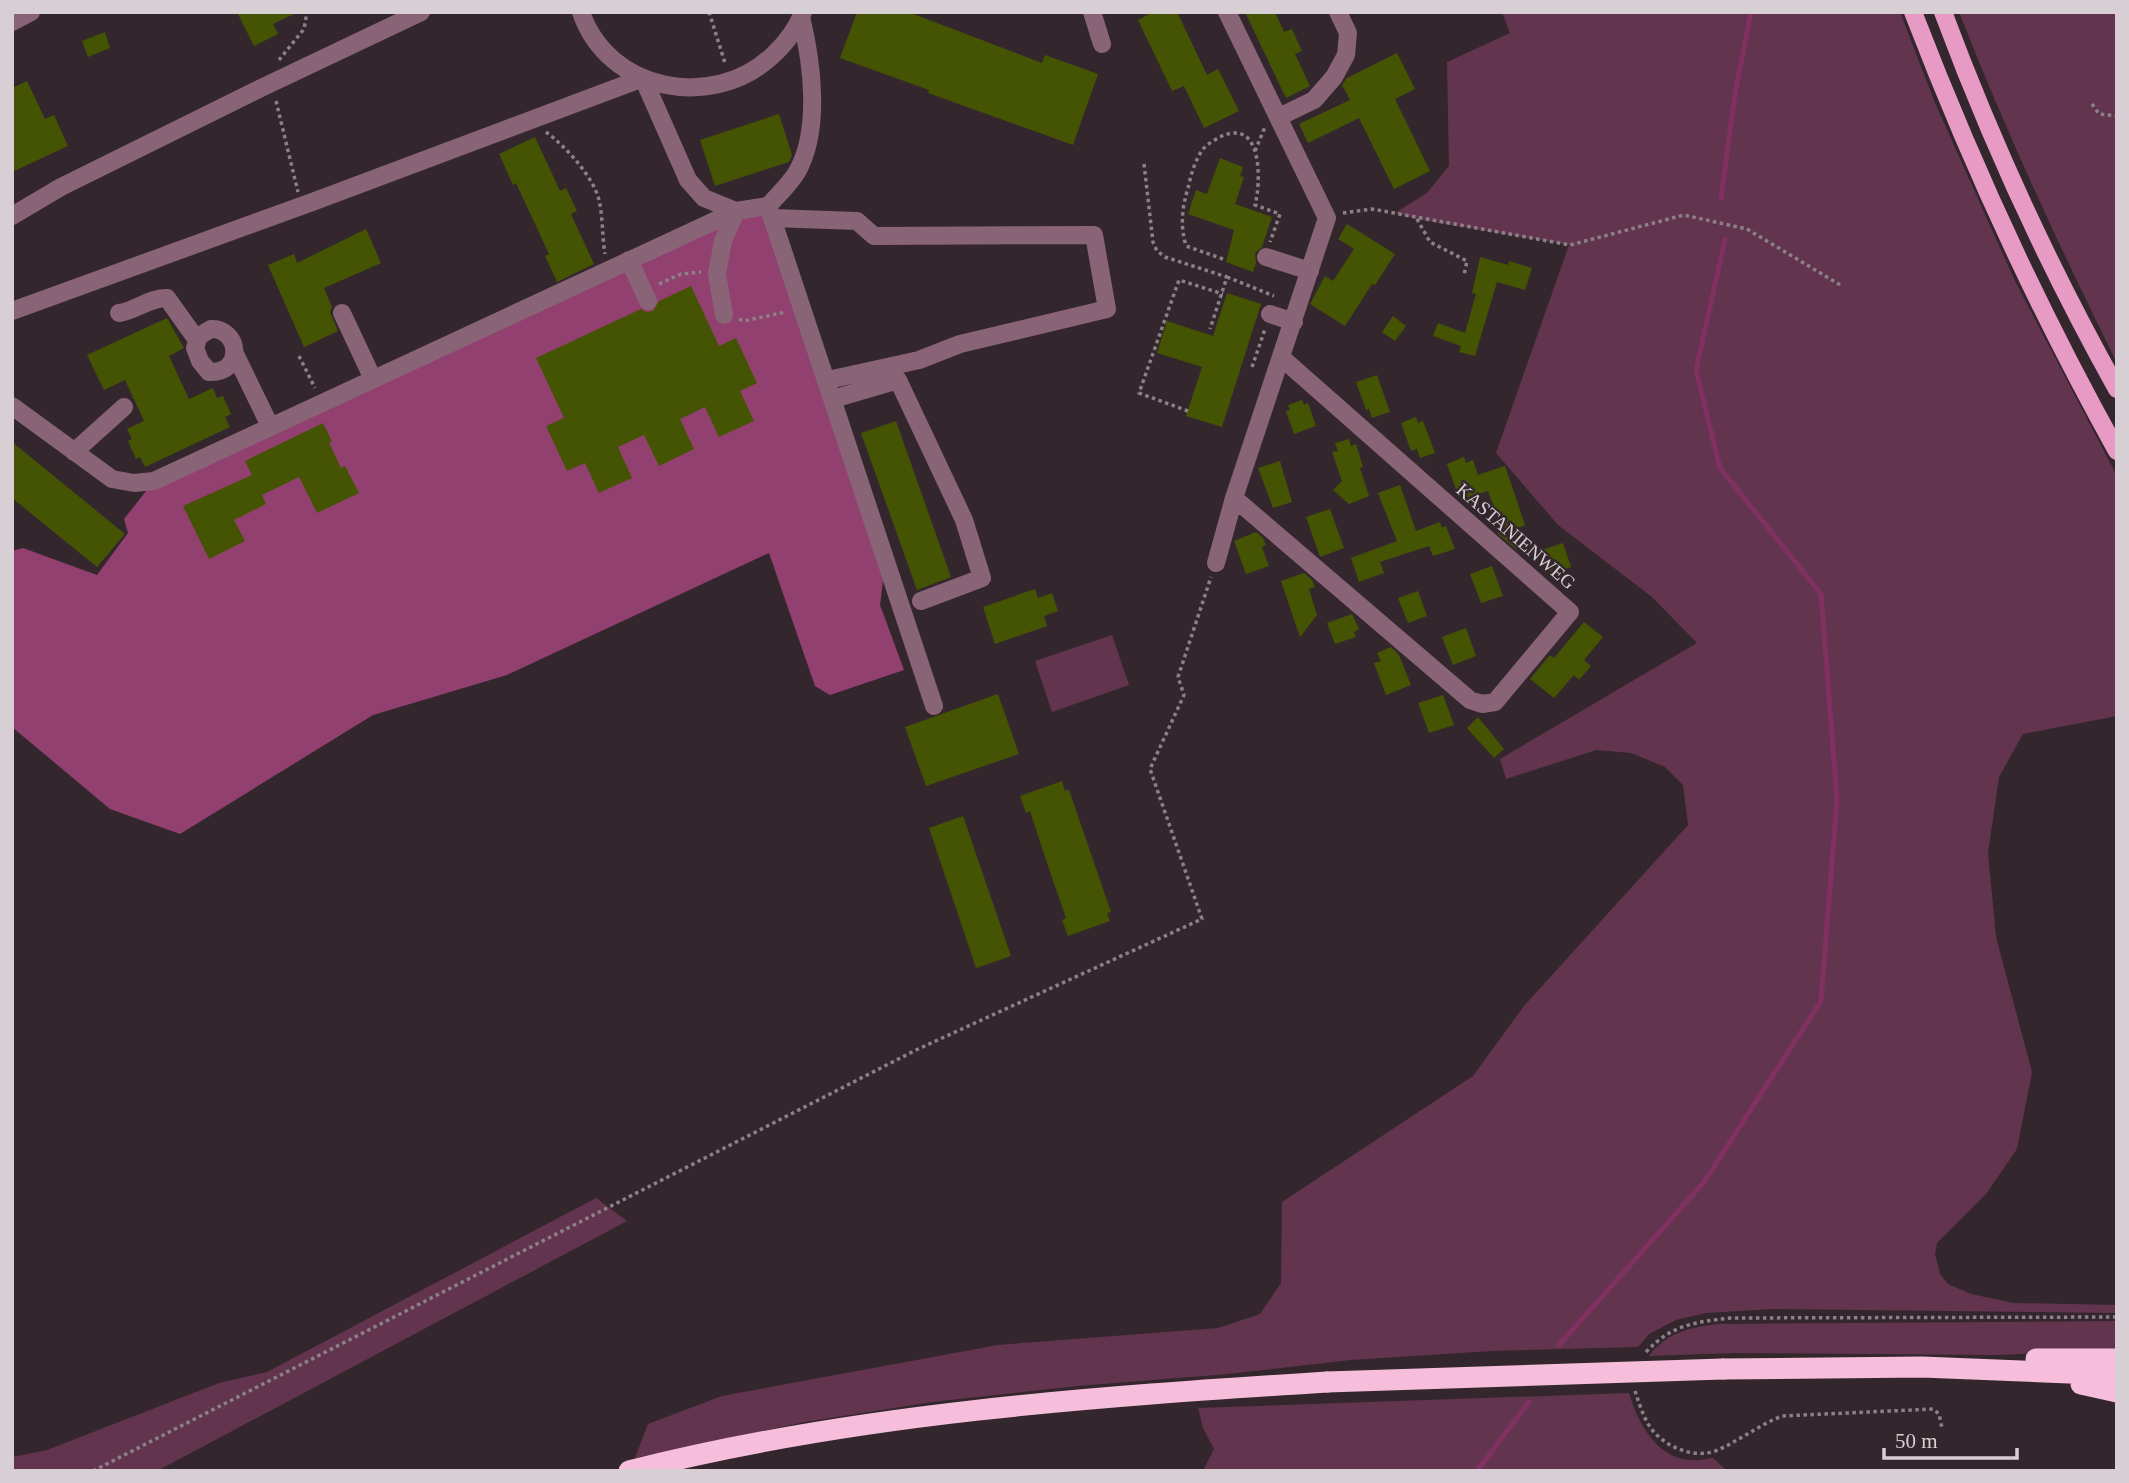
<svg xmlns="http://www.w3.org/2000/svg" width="2129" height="1483" font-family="Georgia,serif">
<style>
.green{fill:#63344e}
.forest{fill:#92406f}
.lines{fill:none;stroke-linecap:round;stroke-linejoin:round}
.stream{stroke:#813161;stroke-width:5}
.building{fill:#455403}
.path{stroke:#8b8186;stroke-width:3.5;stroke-dasharray:3.5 3.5;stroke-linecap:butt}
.minor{stroke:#896376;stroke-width:18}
.major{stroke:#e79ac3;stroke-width:18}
.highway{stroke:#f6beda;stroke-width:21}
.highway-bridge{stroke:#f6beda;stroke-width:21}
.labels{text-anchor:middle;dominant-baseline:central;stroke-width:5;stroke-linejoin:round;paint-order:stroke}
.street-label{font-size:19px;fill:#d7cfd3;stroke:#33272d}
</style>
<rect width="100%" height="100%" fill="#33272d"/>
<path class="green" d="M1502,12H1900L1935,103L2015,281L2117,476V716L2023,734L1999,777L1988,853L1996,937L2032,1072L2017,1149L1986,1194L1937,1243L1935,1254L1940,1274L1948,1284L1971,1294L2013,1303L2117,1305V1313L1773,1309L1706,1313L1676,1320L1649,1334L1638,1347L1492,1351L1350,1360L1228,1374L1078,1386L932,1402L805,1422L635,1458L648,1424L722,1396L998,1345L1218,1328L1260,1314L1281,1283L1282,1202L1473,1076L1524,1006L1688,825L1683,785L1665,767L1631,753L1596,750L1506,779L1500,759L1697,643L1652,597L1558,525L1496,453L1569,245L1417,219L1395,213L1427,193L1449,166L1447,62L1510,33Z
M1959,12H2117V363C2060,248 2006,132 1959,12Z
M1112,635L1129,685L1052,712L1035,661Z
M596,1198L627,1221L157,1471H12V1457L47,1450L219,1383L267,1372Z
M2117,1321V1350L1996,1355L1734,1353L1649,1356C1667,1332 1691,1327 1719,1324Z
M1629,1393C1637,1421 1656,1458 1690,1460C1697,1461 1705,1459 1713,1458L1727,1471H1203L1214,1449L1203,1428L1198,1408Z"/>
<path class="forest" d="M768,206L883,581L880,605L904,670L830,695L815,686L769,553L507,675L373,715L180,834L110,809L12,727V551L23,548L97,575L128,533L124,519L154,481Z"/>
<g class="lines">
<path class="stream" d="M1721,198L1735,94L1751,12
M1559,1345L1704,1182L1821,1001L1837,799L1821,594L1720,468L1696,370L1725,240
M1477,1471L1529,1402"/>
</g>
<path class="building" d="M237,12H298L273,24L278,34L254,46Z
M857,12H908L1042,63L1045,55L1098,74L1073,145L928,93L929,90L840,58Z
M1153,12H1177L1207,75L1218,69L1239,111L1204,128L1184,86L1172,91L1138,20Z
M1245,12H1275L1284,32L1292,29L1302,51L1295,54L1310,86L1286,98Z
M105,32L110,48L88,57L82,41Z
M1397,53L1415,89L1395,99L1430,171L1394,189L1359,118L1308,143L1299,124L1350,100L1342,85L1347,78Z
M27,81L45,119L54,115L68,146L12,172V88Z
M779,114L792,155L789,162L715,186L700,140Z
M535,137L560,191L566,188L577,211L571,214L594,264L557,282L545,256L549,254L516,183L513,185L499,154Z
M1220,158L1243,167L1240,176L1244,177L1235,204L1272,217L1262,247L1255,253L1256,263L1253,272L1226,262L1234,230L1188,214L1196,190L1207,194Z
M1347,224L1395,254L1375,285L1372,284L1345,326L1310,304L1325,276L1333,281L1354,249L1338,239Z
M366,229L381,263L324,288L332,307L330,312L338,331L304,347L268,265L294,254L297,263Z
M1480,257L1508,265L1509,261L1532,268L1525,290L1497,282L1475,356L1459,352L1461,346L1433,336L1438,323L1465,333L1476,294L1472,293Z
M691,286L719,346L736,338L757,383L740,391L754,421L719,437L705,407L680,419L694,449L659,466L644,435L618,447L632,478L599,493L585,463L567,471L546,426L564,418L536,358L641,309L646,312L653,311L659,301Z
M1227,293L1261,304L1222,427L1186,416L1202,367L1157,353L1167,321L1213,336Z
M1393,316L1406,326L1395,341L1382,332Z
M167,318L184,348L169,356L189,399L213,388L217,398L223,396L231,414L225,417L230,427L145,467L140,457L136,459L128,441L132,439L127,429L144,421L125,380L104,390L87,355Z
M1377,375L1390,412L1372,418L1369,409L1366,410L1356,382Z
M1302,400L1304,405L1308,403L1316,426L1294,434L1286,411L1290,410L1288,405Z
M1416,417L1418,423L1423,421L1435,453L1420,458L1417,449L1411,451L1401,423Z
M896,421L951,577L917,590L861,433Z
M323,423L332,441L329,443L341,468L345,466L359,493L317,513L299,477L262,495L266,504L234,520L245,541L209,559L183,506L252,475L245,461Z
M1349,439L1351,446L1356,444L1363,467L1360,468L1369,496L1349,504L1333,490L1342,481L1332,452L1338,451L1335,443Z
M12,442L125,534L97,567L12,498Z
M1464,457L1466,463L1473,460L1478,475L1505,466L1525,525L1510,531L1517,550L1497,533L1502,528L1488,491L1466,498L1462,490L1457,492L1447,464Z
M1280,461L1292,502L1273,508L1258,468Z
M1400,485L1416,531L1440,522L1442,528L1446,526L1455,549L1433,556L1429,546L1380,562L1384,573L1359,582L1351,558L1397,541L1378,493Z
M1330,509L1344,548L1320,557L1306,517Z
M1256,532L1263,538L1266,545L1262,547L1269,566L1246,574L1234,541Z
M1563,543L1571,567L1550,574L1542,550Z
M1492,566L1503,596L1481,603L1470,574Z
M1304,573L1312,580L1315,587L1309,589L1317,615L1300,637L1281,581Z
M1035,589L1038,598L1052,593L1058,611L1044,616L1047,626L995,644L983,607Z
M1418,591L1427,616L1408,623L1398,598Z
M1352,614L1359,629L1354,632L1356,637L1335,644L1327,623Z
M1584,622L1603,637L1584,660L1591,666L1579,680L1574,675L1554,698L1530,679L1550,655L1554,658Z
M1466,628L1476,656L1453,665L1442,637Z
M1391,647L1399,655L1411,685L1386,695L1374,663L1381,661L1377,653Z
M998,694L1019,754L926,786L905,727Z
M1443,695L1454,725L1429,733L1418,703Z
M1478,717L1504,749L1494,758L1467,728Z
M1062,781L1065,791L1069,790L1111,912L1107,913L1110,921L1068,936L1062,920L1066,918L1046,860L1030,811L1026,813L1020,796Z
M963,816L1011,956L976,968L929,828Z"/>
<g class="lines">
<path class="path" d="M709,12L725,63
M279,60L304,29L307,12
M276,101L298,192
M2092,104L2099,114L2117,116
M546,132C565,146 593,176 599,200C603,217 602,236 605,254
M1255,151L1265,127
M1144,164L1153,242L1157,251L1165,257L1227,277L1210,329
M1343,213L1372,209L1570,245L1684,215L1747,229L1842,286
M1417,219L1430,242L1467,261L1464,275
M1223,259L1186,246C1180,225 1182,208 1188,188C1191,175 1195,159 1204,148C1209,143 1216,139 1222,136C1263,118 1261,183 1255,205L1280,214L1270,242
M1227,277L1274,296
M659,284L681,274L701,272
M739,319L744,321L786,312
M299,356L315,388
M1252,367L1265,329
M1188,411L1139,393L1179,280L1223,294
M1646,1352C1671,1325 1695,1322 1730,1318L2117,1317
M1635,1391C1639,1403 1643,1416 1650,1427C1664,1447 1695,1460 1718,1450C1740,1440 1759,1425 1782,1416L1933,1409L1939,1414L1942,1428
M93,1471L916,1050L1202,919L1150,769L1184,695L1178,677L1211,577"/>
<path class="minor" d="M581,12C608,92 713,111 772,56C785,44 797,29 803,12
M1092,12L1102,44
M12,22L31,12
M1279,117L1314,100L1334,77L1346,55L1348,33L1338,12
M769,209L934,706
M12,216L61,187L259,89L421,12
M772,218L857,221L874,236L1094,235L1107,309L960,344L919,360L828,380
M1266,257L1310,271
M629,260L648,301
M12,311L315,201L643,78L688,180L704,198L736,211L768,206C778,195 789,185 797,172C821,130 812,62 801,17
M119,313C135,311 151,297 167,298L197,340
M342,313L373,379
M1270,314L1294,322
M724,315L717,274L723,241L736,211
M211,329C239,328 246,373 209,372L200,361L195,348L199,336Z
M235,354L270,426
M833,399L898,380L964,520L982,578L921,601
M12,406L112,479L134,483L154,481L736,211
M74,452L124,407
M1234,498L1470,700L1482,704L1495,702L1570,612L1282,358
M1216,563L1234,498L1327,218L1227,12"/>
<path class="major" d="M1913,12C1971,163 2038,309 2117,451
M1943,12C1991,141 2050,269 2117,389"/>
<path class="highway" d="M2036,1359H2117
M1723,1369L1922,1367L2117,1375
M2081,1384L2117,1392
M629,1471C857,1413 1093,1397 1327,1382"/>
<path class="highway-bridge" d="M1327,1382L1723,1369"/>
</g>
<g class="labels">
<g class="street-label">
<text transform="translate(1516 536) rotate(41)">KASTANIENWEG</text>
</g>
</g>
<rect width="2129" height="1483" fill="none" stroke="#d7cfd3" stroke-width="28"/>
<path d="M1884 1448v10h133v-10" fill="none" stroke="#d7cfd3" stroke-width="3.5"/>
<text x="1895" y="1448" font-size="21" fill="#d7cfd3" stroke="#33272d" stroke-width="5" paint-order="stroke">50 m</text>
</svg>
